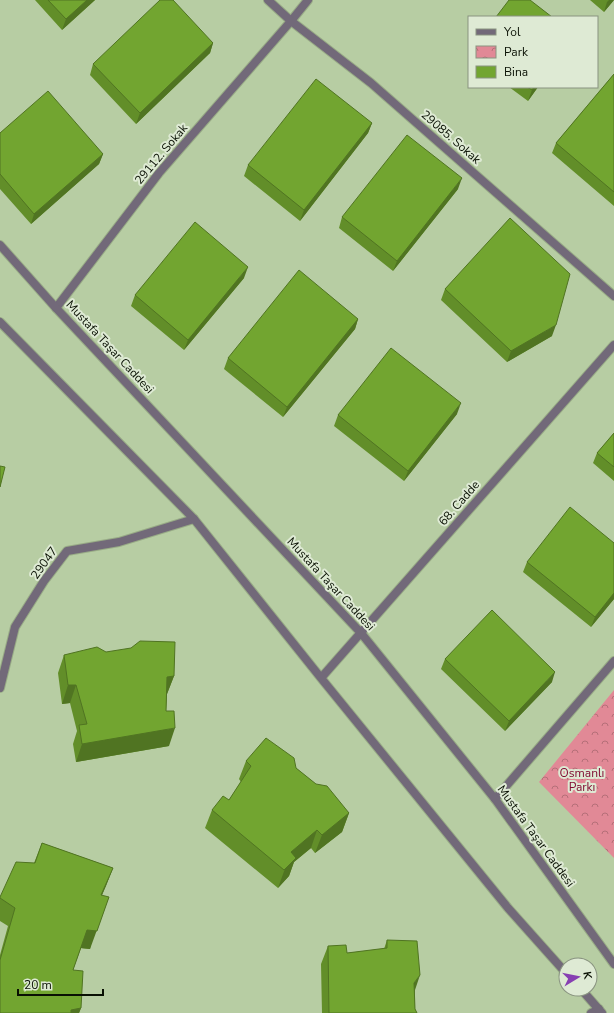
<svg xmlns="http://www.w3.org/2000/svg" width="614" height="1013" font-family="'Nunito Sans',sans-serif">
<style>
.park{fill:url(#park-crowns)}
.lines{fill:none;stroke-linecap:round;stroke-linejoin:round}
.service-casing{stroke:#98ab86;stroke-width:10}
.minor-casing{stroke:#98ab86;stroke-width:10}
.tertiary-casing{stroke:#98ab86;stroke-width:10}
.service{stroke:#726979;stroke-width:8}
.minor{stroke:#726979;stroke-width:8}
.tertiary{stroke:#726979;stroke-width:8}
.wall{fill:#628e29}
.shaded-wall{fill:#507422}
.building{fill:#72a530;stroke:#507422}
.labels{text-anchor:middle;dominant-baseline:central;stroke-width:4;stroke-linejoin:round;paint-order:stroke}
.street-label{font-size:12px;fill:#091003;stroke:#deead4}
.park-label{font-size:12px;fill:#820d33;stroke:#deead4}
</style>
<defs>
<pattern id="park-crowns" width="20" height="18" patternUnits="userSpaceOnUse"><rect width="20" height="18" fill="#e18996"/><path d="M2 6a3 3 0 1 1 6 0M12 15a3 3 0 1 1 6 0" fill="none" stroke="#b56f78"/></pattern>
</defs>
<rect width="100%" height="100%" fill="#b7cda3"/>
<path class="park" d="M614,690V858L539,782Z"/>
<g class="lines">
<g class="service-casing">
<path id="service" d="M291,21L308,0"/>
</g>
<g class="minor-casing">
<path id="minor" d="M268,0L291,21L371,83L614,296
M56,308L159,173L291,21
M0,688L15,627L44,581L67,551L119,542L194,519
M495,799L614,661
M591,1013L599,1009"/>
</g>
<g class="tertiary-casing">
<path id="tertiary" d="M0,245L56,308L361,633L495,799L614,964
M0,322L194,519L321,678L508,908L566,973
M321,678L614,345
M581,989L602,1013"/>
</g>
<use href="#service" class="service"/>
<use href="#minor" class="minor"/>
<use href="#tertiary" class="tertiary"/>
</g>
<path class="wall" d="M35,0H95L62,30Z
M590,0H614L604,12Z
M213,43L210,53L136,124L90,75L93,64Z
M614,74V206L552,153L556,143Z
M509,87H538L528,101Z
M372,123L368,133L300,221L244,176L248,165Z
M0,133L103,154L99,164L31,224L0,189Z
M458,189L393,271L339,228L342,217Z
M244,278L184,350L131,306L135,295Z
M445,289L552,336L507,362L441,300Z
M358,319L355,329L283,417L224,369L228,358Z
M457,414L404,481L334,426L338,415Z
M614,433V481L593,463L597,453Z
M614,543V599L591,627L523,572L527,562Z
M106,652L174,676L167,694V695L166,711L169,746L76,762L73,744L77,731L70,703L62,704L58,673L64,655Z
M445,659L552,682L505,731L441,669Z
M246,761L296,768L349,813L342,832L315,853L311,848L294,862L289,876L278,888L205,828L212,810L229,800L241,782L239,779Z
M42,843L113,868L102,895L90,949L81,948L73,970L81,1008L79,1013H0V955L8,926L0,921V897L34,863Z
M387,940L415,991V1009L417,1013H322L321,964L328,946L347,953L384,949Z"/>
<path class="shaded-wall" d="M87,0H95L62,30L66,19Z
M609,0H614L604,12L607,2Z
M213,43L210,53L136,124L140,113Z
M534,87H538L528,101L532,90Z
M372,123L368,133L300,221L304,210Z
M103,154L99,164L31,224L34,214Z
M462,178L458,189L393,271L397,261Z
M248,267L244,278L184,350L188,340Z
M358,319L355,329L283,417L287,407Z
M556,325L552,336L507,362L511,351Z
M461,403L457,414L404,481L408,471Z
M614,593V599L591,627L595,617Z
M555,672L552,682L505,731L509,721Z
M174,676L167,694L160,695L167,677Z
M68,685H76L70,703L62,704Z
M175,728L169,746L76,762L82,744Z
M349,813L342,832L315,853L322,835Z
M317,830L311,848L294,862L289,876L278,888L291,852Z
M113,868L106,886L94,913L101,895Z
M109,897L90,949L80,948L87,930Z
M420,975L414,993V983Z
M81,1008L79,1013H70L71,1010Z"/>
<path class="building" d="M48,0H87L66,19Z
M160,0H173L213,43L140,113L93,64Z
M509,0H530L552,17H496Z
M614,74V192L556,143Z
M316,79L372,123L304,210L248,165Z
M527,87H534L532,90Z
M48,91L103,154L34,214L0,174V133Z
M407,135L462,178L397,261L342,217Z
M510,218L570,274L556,325L511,351L445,289Z
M195,222L248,267L188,340L135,295Z
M299,270L358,319L287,407L228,358Z
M391,348L461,403L408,471L338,415Z
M614,433V467L597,453Z
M0,466L5,467L0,487Z
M570,507L614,543V593L595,617L527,562Z
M492,610L555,672L509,721L445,659Z
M140,641L175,642L174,676L167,677L166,711H174L175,728L82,744L79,725L87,724L76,685H68L64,655L97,647L106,652L131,648Z
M266,738L294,758L296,768L316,784L327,786L349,813L322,835L317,830L291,852L296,858L284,870L212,810L223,796L229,800L251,766L246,761Z
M42,843L113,868L101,895L109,897L97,931L87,930L73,970L83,971L81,1008L71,1010V1013H0V960L15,908L0,898V897L16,862L35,863Z
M387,940L417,941L420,975L414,983L415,1009L417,1013H329L328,946L346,945L347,953L387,948Z"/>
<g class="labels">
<g class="street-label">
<text transform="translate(451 137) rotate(41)">29085. Sokak</text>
<text transform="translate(161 154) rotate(-50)">29112. Sokak</text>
<text transform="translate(110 347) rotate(47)">Mustafa Taşar Caddesi</text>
<text transform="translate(459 503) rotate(-49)">68. Cadde</text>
<text transform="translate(44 563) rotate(-54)">29047</text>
<text transform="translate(331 584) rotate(47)">Mustafa Taşar Caddesi</text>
<text transform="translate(536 836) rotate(54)">Mustafa Taşar Caddesi</text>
</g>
<g class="park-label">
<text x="582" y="773">Osmanlı<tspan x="582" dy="14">Parkı</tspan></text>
</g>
</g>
<rect x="468" y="16" width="130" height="72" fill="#deead4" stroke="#899380"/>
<rect x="476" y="29" width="20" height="6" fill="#726979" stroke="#899380"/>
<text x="504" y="36" font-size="12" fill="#091003">Yol</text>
<rect x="476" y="46" width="20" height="12" fill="url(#park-crowns)" stroke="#899380"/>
<text x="504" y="56" font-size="12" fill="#091003">Park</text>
<rect x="476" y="66" width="20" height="12" fill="#72a530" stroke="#899380"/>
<text x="504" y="76" font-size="12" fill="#091003">Bina</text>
<g transform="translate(578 977) rotate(80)"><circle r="19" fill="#deead4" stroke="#899380"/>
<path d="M0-3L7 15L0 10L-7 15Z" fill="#873fb2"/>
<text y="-6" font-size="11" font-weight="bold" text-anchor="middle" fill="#091003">K</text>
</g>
<path d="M18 989v6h85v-6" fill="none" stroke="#091003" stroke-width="2"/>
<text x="24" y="989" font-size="12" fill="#091003" stroke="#deead4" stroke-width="3" paint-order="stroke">20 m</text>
</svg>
